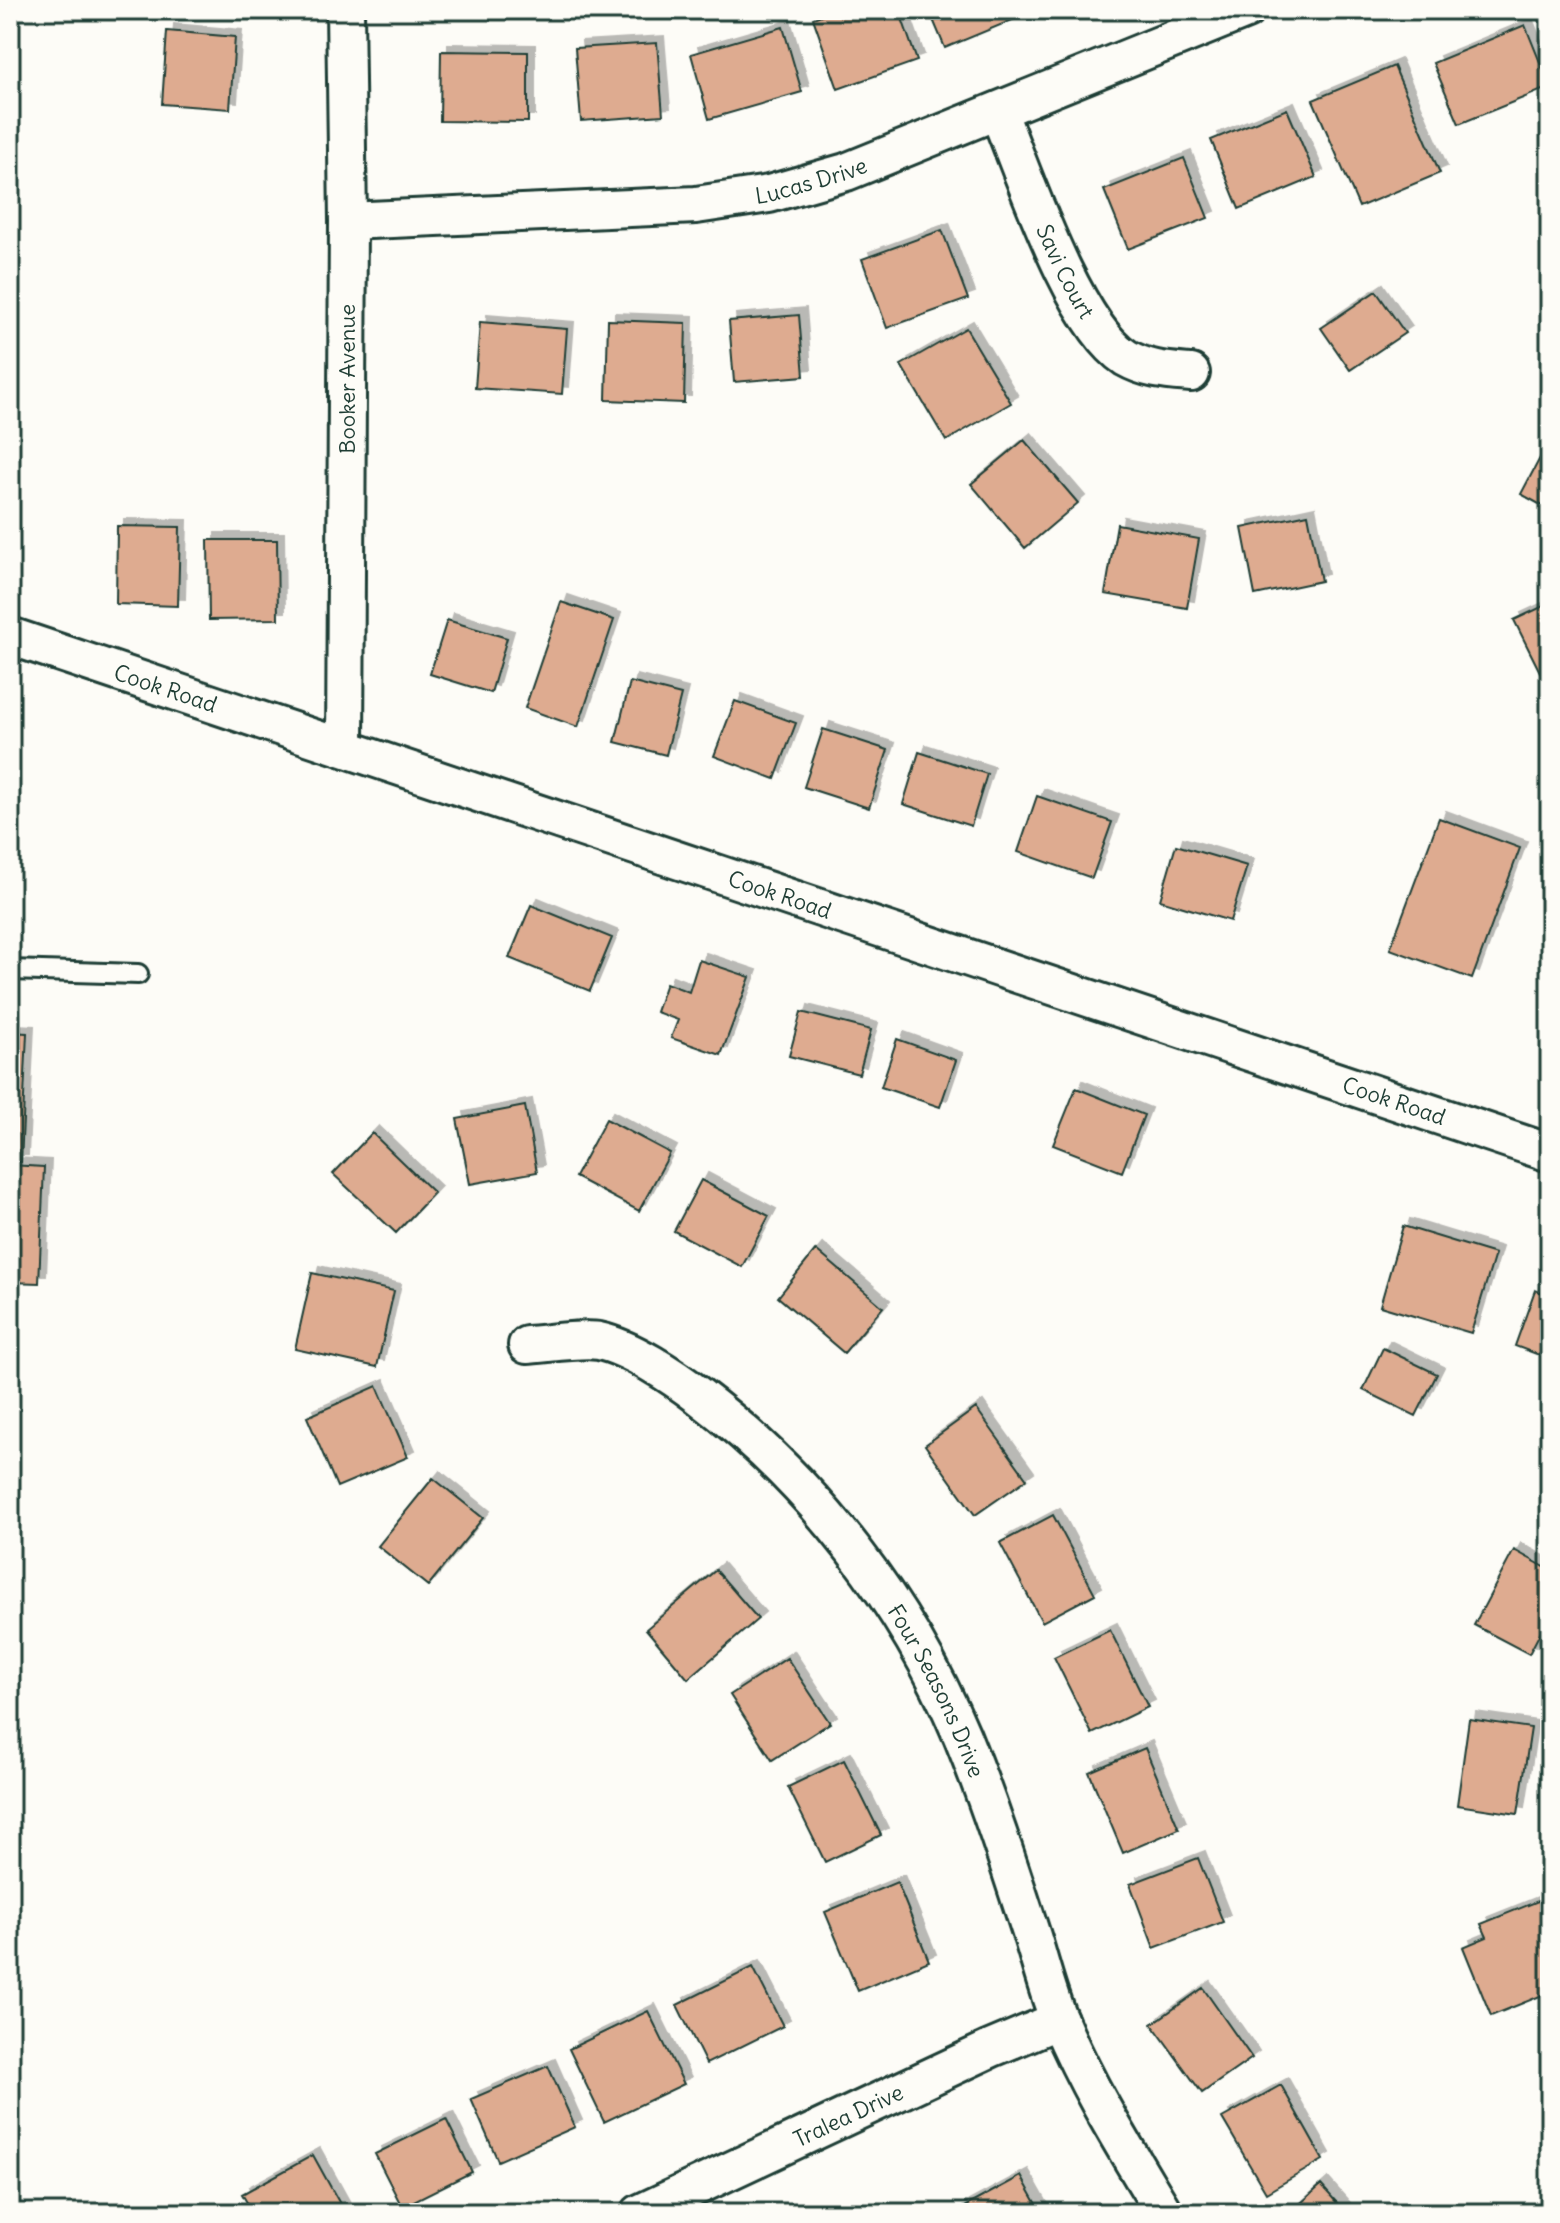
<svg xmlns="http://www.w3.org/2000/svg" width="1560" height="2223" font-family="Delius,sans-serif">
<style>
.building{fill:#deab90;stroke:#1f3d34;stroke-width:2;filter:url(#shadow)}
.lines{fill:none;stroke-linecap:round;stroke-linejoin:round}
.service-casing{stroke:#1f3d34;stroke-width:24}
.minor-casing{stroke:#1f3d34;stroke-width:42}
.service{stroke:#fdfcf7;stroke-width:18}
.minor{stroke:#fdfcf7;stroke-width:36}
.labels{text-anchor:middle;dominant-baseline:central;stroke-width:8;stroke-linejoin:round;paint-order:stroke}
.street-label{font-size:22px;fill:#1f3d34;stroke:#fdfcf7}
</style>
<defs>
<filter id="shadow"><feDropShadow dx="7" dy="-7" stdDeviation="0" flood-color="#0004"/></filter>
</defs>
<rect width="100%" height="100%" fill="#fdfcf7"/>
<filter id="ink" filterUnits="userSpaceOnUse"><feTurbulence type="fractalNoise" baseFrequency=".0125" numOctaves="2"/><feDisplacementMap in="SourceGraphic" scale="16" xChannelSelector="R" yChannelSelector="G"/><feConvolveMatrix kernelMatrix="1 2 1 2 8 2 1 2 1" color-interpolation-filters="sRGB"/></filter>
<g filter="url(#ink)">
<path class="building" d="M835,10H899L917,61L838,89L813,18Z
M929,10H1025L1027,14L945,48Z
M1525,25L1550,87L1459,124L1433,63Z
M783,27L802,92L709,119L691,54Z
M167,31L235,37L230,109L162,104Z
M657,43L663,115L581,121L575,48Z
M441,51L528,52V122L440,121Z
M1394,66L1440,173L1359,207L1313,100Z
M1287,109L1316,177L1239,209L1211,140Z
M1184,158L1208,218L1128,249L1104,190Z
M942,230L968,299L887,328L862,259Z
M1376,291L1405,333L1350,370L1321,328Z
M799,315L804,376L734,382L729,321Z
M608,320L686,323L684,403L606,400Z
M480,322L567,329L562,394L475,388Z
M966,328L1011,403L946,441L901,365Z
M1550,439V510L1521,494Z
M1024,440L1078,503L1025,548L971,484Z
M1308,514L1321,581L1255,595L1242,528Z
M1117,524L1199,539L1187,608L1105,594Z
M117,526L180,527L178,606L116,604Z
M208,540H277L278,619L209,620Z
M561,602L614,620L578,727L525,708Z
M1550,603V684L1547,686L1514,620Z
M447,620L507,638L491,693L430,674Z
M630,682L681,695L666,755L615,742Z
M735,701L796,723L775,779L714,756Z
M823,729L888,750L869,808L804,787Z
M919,752L987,774L971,826L903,804Z
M1037,796L1112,822L1092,878L1018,852Z
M1439,818L1520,848L1472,979L1390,949Z
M1176,845L1247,866L1230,921L1160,900Z
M531,905L612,938L590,991L509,958Z
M699,960L750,977L721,1055L671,1038L678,1020L656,1012L666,983L689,992Z
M801,1012L871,1030L859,1074L789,1056Z
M10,1032L27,1033L21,1162H10Z
M897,1039L956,1060L940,1107L881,1087Z
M1076,1088L1144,1115L1122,1172L1053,1145Z
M525,1106L537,1172L470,1184L457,1119Z
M606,1119L670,1153L639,1211L575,1177Z
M372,1133L434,1193L396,1233L333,1174Z
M10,1165L44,1167L39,1283L10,1282Z
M701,1180L769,1216L742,1267L674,1231Z
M1403,1226L1495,1254L1471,1333L1380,1306Z
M816,1250L883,1307L844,1353L778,1297Z
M312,1273L394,1291L377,1367L295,1349Z
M1535,1290L1550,1296V1359L1515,1346Z
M1383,1348L1437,1374L1416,1416L1363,1390Z
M377,1386L408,1457L337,1487L307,1417Z
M976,1408L1027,1479L975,1515L925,1445Z
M433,1478L483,1518L428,1586L378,1546Z
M1053,1515L1095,1594L1042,1622L1000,1543Z
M1514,1550L1550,1570V1614L1529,1654L1474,1625Z
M716,1570L758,1619L688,1679L646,1629Z
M1110,1630L1148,1707L1092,1734L1054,1657Z
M787,1658L830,1723L772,1760L730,1695Z
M1469,1719L1531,1728L1518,1814L1457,1805Z
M1145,1748L1179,1829L1123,1853L1089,1772Z
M844,1760L881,1835L825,1862L788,1787Z
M1198,1858L1223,1922L1154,1948L1130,1884Z
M897,1882L929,1961L858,1991L825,1912Z
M1543,1899L1550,1917V1992L1491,2016L1463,1947L1487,1937L1481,1924Z
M753,1967L783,2026L706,2064L677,2005Z
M1203,1988L1252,2058L1202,2093L1152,2024Z
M648,2011L684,2084L604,2122L569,2049Z
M548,2066L575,2127L498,2161L471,2099Z
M1281,2085L1323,2160L1266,2193L1222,2118Z
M446,2119L472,2172L402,2207L375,2154Z
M313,2155L345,2213H253L242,2194Z
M1021,2176L1042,2213H965L962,2208Z
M1321,2185L1346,2213H1290Z"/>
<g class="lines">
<g class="service-casing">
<path id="service" d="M10,970L138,974"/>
</g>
<g class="minor-casing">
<g id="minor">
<path d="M345,10L348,221L345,747"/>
<path id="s1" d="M998,111C1023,172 1073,324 1126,358C1147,370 1168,371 1191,373"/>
<path id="s2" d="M348,221L696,205L769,194L846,172L1246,10"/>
<path id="s3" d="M10,636L1550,1153"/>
<path id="s4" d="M527,1345C545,1344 582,1338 599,1341C631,1348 673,1376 699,1396C814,1483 906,1603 962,1736C988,1800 1009,1865 1030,1930C1040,1960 1047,1993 1060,2022C1088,2089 1127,2151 1164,2213"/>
<path id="s5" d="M640,2213L990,2049L1059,2020"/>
</g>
</g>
<use href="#service" class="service"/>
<use href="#minor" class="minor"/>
</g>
</g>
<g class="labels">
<g class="street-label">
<text stroke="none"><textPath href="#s2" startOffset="466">Lucas Drive</textPath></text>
<text stroke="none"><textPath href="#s1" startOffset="174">Savi Court</textPath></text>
<text transform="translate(347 379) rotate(-90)">Booker Avenue</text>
<text stroke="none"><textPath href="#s3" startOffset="164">Cook Road</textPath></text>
<text stroke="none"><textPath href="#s3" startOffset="812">Cook Road</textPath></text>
<text stroke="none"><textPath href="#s3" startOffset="1460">Cook Road</textPath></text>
<text stroke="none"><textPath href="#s4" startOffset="570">Four Seasons Drive</textPath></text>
<text stroke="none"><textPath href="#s5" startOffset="230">Tralea Drive</textPath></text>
</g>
</g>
<rect width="1560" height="2223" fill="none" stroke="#fdfcf7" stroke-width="40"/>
<rect x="20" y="20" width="1520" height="2183" fill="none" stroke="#1f3d34" stroke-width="3" filter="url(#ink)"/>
</svg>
